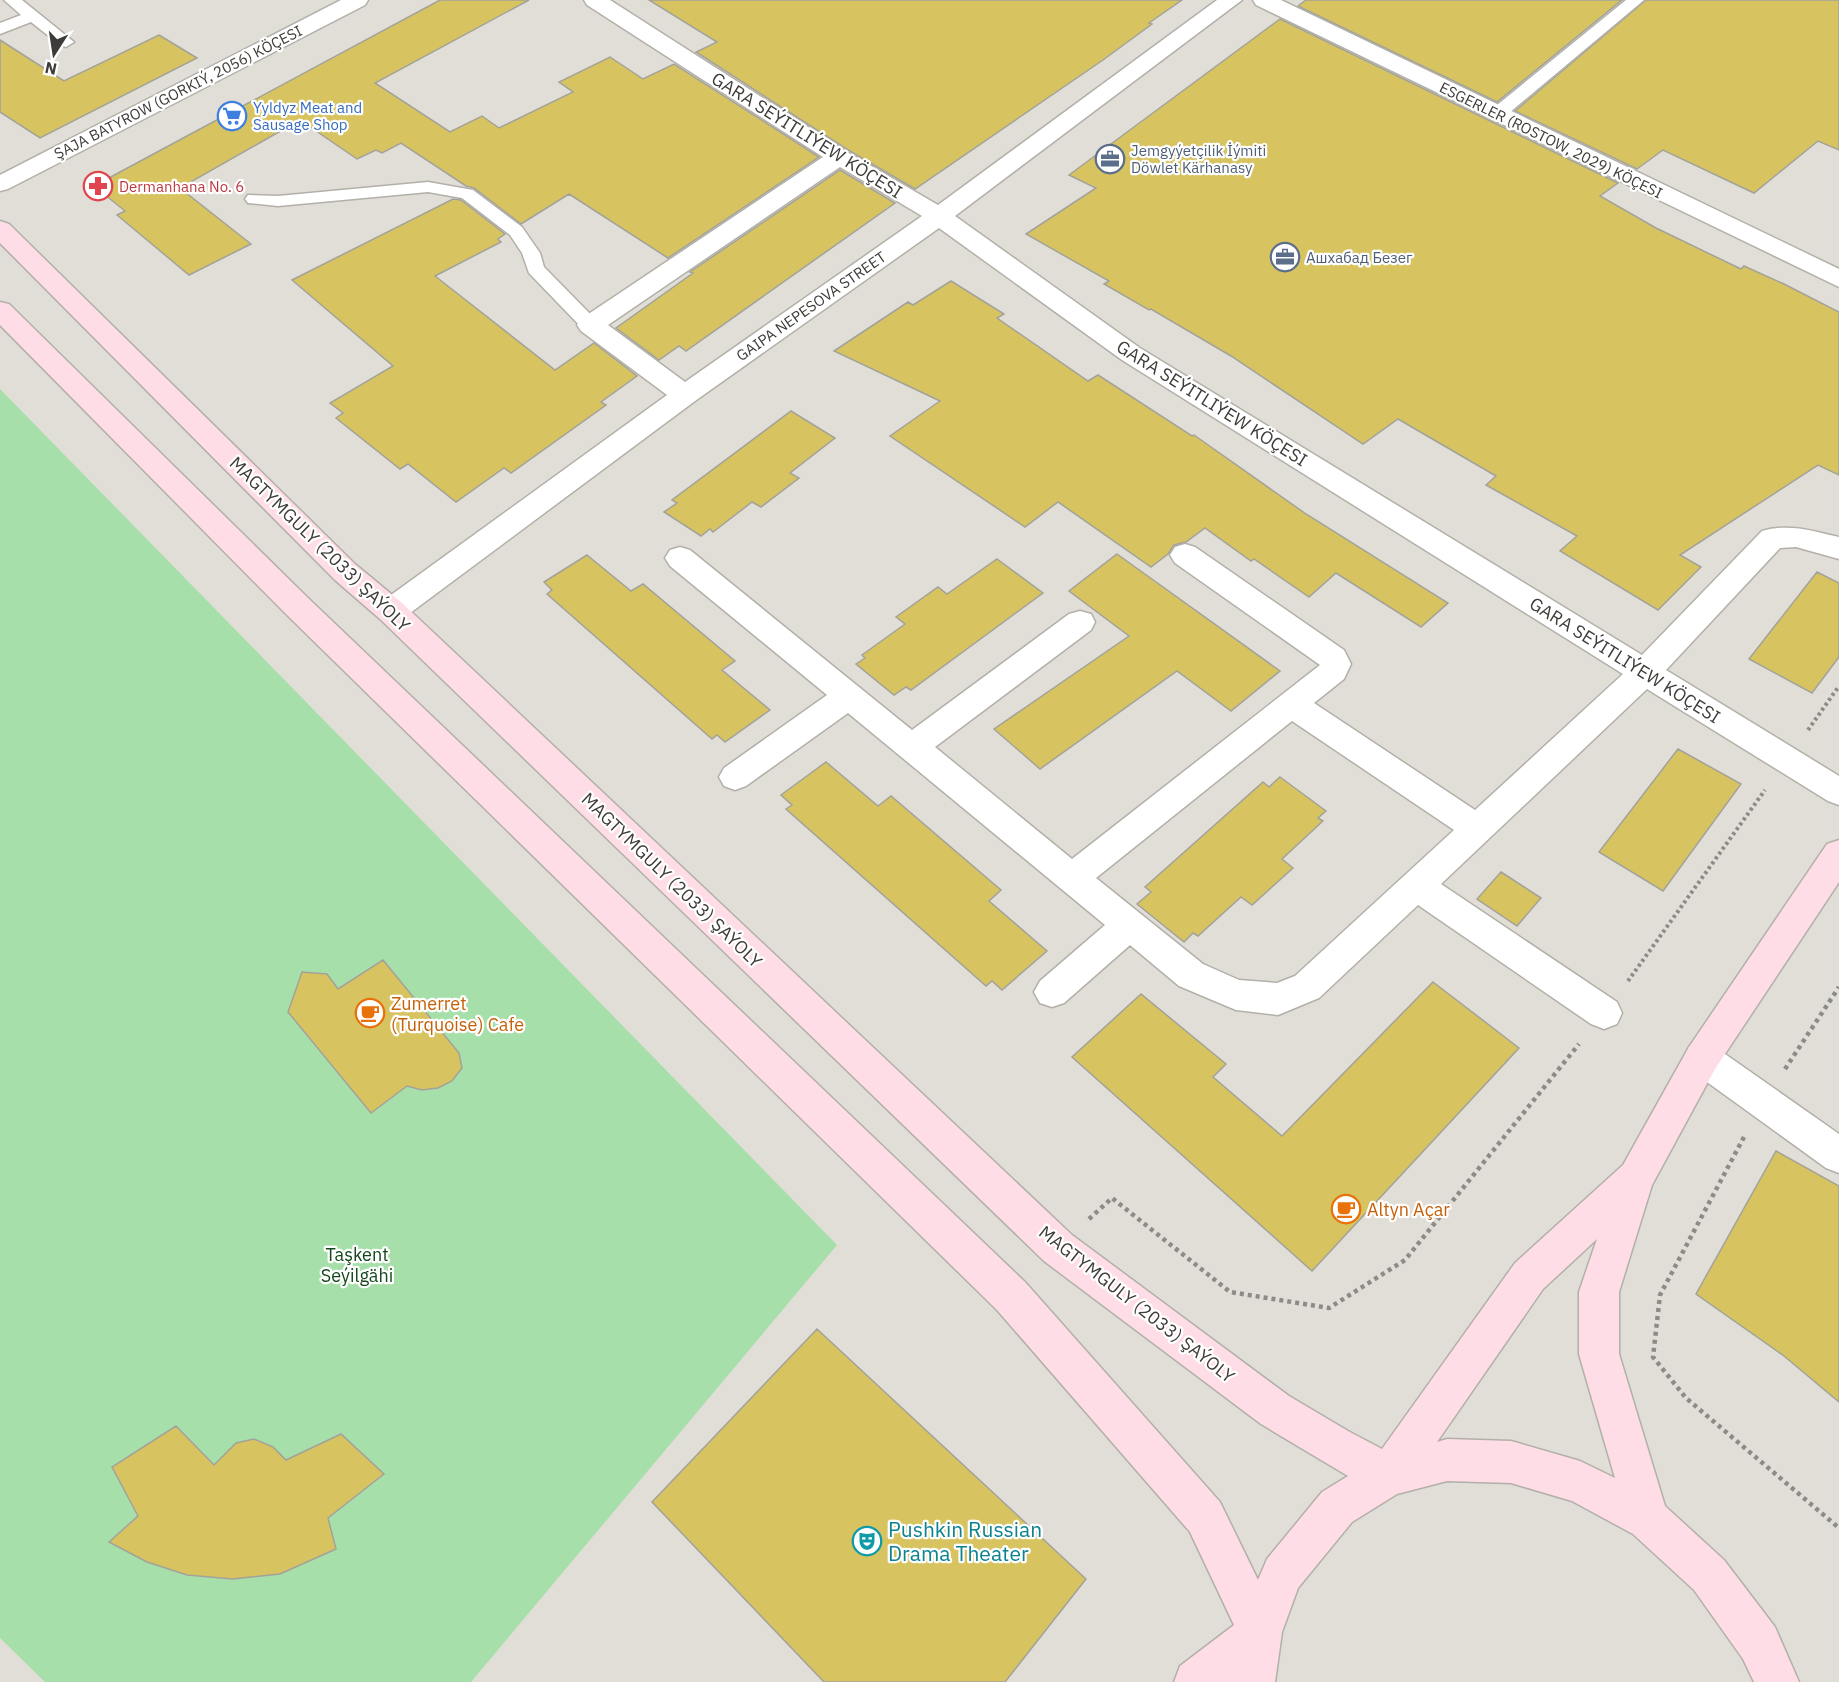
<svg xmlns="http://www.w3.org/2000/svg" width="1839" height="1682" font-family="'IBM Plex Sans',sans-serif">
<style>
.green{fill:#a7dfaa}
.building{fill:#d7c461;stroke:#a3a29a;stroke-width:1.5}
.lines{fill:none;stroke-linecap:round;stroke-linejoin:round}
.lane-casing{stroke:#b2b0a8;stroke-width:3}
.street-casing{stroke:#b2b0a8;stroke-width:3}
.secondary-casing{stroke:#b2b0a8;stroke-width:3}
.path-far1{stroke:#8c8b85;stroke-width:4;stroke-dasharray:3 3;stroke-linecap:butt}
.path{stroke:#8c8b85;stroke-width:4.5;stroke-dasharray:4 4;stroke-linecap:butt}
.lane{fill:#fff;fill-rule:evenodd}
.street{fill:#fff;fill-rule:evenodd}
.secondary{fill:#ffdde6;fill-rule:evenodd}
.labels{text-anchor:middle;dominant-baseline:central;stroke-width:4.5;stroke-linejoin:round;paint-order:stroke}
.far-street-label{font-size:15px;fill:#3d3c39;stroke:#fff}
.far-shop-label{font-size:15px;fill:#366cbe;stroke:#fff;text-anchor:start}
.far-service-label{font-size:15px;fill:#4e5e75;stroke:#fff;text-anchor:start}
.far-health-label{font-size:15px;fill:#be3a42;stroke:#fff;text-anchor:start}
.street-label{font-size:18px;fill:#3d3c39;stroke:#fff}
.food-label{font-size:18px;fill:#c56008;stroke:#fff;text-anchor:start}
.park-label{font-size:18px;fill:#13471a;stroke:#fff}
.near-culture-label{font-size:21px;fill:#0d838f;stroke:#fff;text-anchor:start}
</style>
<rect width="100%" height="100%" fill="#e0ded6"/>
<path class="green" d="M0,389L837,1245L471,1682H45L0,1638Z"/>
<path class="building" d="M440,0H529L375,83L450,132L482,116L499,128L573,92L559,82L610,57L643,79L674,64L819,157L668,258L569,194L521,224L474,188L466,186L401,143L382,153L376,150L357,159L300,120L180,188L251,244L189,275L117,215L125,211L94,186Z
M649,0H1182L1149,23L1152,24L1103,60L915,189L848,150L696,52L717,42Z
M1306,0H1622L1497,102L1298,6Z
M1646,0H1839V150L1818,141L1754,193L1663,150L1637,169L1515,111Z
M1280,19L1618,183L1600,196L1656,228L1741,269L1744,266L1784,284L1839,312V475L1818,465L1680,555L1701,567L1658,610L1560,551L1577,536L1486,485L1496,476L1398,419L1363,444L1231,356L1151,309L1149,310L1104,284L1109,281L1026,234L1096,188L1069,175Z
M159,35L197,58L40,138L0,112V40L64,81Z
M840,170L895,203L686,351L679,346L659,360L616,328L693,273L690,272Z
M453,199L461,200L505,234L498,239L501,242L435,276L555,370L594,343L637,376L601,402L606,405L511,473L504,468L456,502L408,464L400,469L336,418L343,413L330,403L393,366L292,280Z
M951,281L1004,314L997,318L1088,381L1098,375L1192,436L1194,435L1306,514L1448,603L1421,627L1336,573L1309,597L1254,559L1251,561L1205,528L1186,542L1174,545L1168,554L1151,567L1058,502L1025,527L890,436L940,401L834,351L908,302L913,305Z
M791,411L835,438L790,473L799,478L761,507L752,502L713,532L710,529L701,536L664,512L677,503L672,500Z
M1117,554L1280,671L1231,711L1177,671L1040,769L994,729L1129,636L1069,591Z
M587,555L631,591L643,584L735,661L722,670L770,710L725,742L717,735L712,739L547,594L552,590L544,582Z
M997,559L1043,593L911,690L906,687L894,695L856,664L865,658L862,655L905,624L896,617L938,587L947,594Z
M1817,572L1839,583V657L1812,693L1749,659Z
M1678,749L1741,784L1663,891L1599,852Z
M826,762L878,806L891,796L1001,890L989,901L1047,951L1002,990L992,981L986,986L786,809L792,805L781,795Z
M1280,777L1326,811L1318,818L1323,821L1282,859L1293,868L1252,905L1241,897L1198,936L1193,933L1184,942L1137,904L1151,892L1145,887L1263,782L1269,787Z
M1501,872L1541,898L1517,926L1477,899Z
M383,960L459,1053L462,1068L452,1081L438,1088L422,1090L407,1086L371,1113L288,1012L302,972L327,974L338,989Z
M1433,982L1519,1048L1312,1271L1072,1057L1141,994L1226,1064L1213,1077L1282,1136Z
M1776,1151L1839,1186V1402L1784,1356L1696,1294Z
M817,1329L1086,1579L1005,1682H824L652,1502Z
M176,1426L214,1465L236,1443L254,1439L273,1447L286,1460L341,1434L384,1474L328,1518L336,1549L280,1574L233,1579L187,1575L147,1562L109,1542L138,1516L112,1467Z"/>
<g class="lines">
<g class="lane-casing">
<path id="lane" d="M4,0H22L74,42L66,47L60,45L31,22L0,34V23L21,15Z
M1626,0H1644L1503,118H1491L1489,114L1491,110Z
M428,182L473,190L522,227L540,253L544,267L597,321L599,325L597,329H583L529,273L522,253L510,235L462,198L428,192L278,206L248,203L245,199L248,195L278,196Z"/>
</g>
<g class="street-casing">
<path id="street" d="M341,0H368L365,5L8,189L0,191V175Z
M584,0H610L847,152L938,205L1217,0H1242L955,216L1140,348L1642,655L1762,531C1789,523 1813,531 1839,537V559L1796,547L1780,548L1666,670L1839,776V805L1828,801L1647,689L1441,884L1617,1002L1622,1013L1617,1024L1604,1029L1591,1024L1418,905L1319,998L1278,1015L1236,1010L1179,986L1130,945L1064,1003L1052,1007L1040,1003L1034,992L1040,981L1105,925L848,713L746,786L735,790L724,786L719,777L724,768L827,695L670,566L665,558L670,550L680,547L690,550L912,730L1069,614L1080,611L1091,614L1095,622L1091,630L935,747L1072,859L1320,665L1175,563L1170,555L1175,547L1185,544L1195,547L1344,650L1351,664L1344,679L1314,703L1475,810L1623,674L1122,360L939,228L695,401L402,619L391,622L380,619L376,611L380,603L667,395L581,331L577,325L581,319L823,157L587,5ZM840,167L922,216L685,382L608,325ZM1292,721L1454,830L1295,976L1277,983L1239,980L1203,964L1096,878Z
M1253,0H1281L1839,269V287L1256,5Z
M1702,1042L1715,1047L1839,1134V1173L1826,1168L1689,1069L1684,1058L1689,1047Z"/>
</g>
<g class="secondary-casing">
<path id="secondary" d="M0,221L9,224L355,564L402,603L1072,1235L1289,1396L1348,1431L1382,1449L1515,1263L1623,1165L1689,1047L1827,844L1839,840V882L1715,1069L1652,1185L1619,1292V1354L1665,1506L1724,1560L1775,1627L1799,1682H1754L1743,1659L1694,1590L1633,1534L1572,1501L1511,1483L1447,1481L1397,1494L1352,1522L1298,1588L1282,1632L1275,1682H1174L1180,1666L1234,1625L1190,1532L997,1310L286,614L0,325V302L9,304L308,598L1025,1282L1220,1502L1258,1580L1267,1559L1322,1492L1348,1476L1261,1424L1044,1261L380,619L335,580L0,243ZM1597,1239L1579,1292V1354L1615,1478L1580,1461L1511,1441L1447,1439L1437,1442L1543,1289Z"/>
</g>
<path class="path-far1" d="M1808,730L1839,686
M1628,981L1765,790"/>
<path class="path" d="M1785,1069L1839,987
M1744,1137L1660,1295L1653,1357L1686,1398L1839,1528
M1089,1219L1112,1198L1230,1292L1329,1308L1405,1260L1579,1044"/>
<use href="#lane" class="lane"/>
<use href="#street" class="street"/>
<use href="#secondary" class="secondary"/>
</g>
<defs>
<g id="supermarket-ring" transform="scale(1.5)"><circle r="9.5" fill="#fff" stroke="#3f7fe0" stroke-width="1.5"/><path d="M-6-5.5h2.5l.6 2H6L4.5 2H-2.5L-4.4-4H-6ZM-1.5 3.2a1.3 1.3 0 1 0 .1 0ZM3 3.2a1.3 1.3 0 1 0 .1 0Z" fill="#3f7fe0"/></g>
<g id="office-ring" transform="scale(1.5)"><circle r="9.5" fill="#fff" stroke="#5c6f8a" stroke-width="1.5"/><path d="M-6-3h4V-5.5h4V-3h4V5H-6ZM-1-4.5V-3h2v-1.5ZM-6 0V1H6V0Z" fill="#5c6f8a"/></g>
<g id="pharmacy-ring" transform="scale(1.5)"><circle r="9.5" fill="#fff" stroke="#e0444e" stroke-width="1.5"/><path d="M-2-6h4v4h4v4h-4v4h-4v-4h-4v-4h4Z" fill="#e0444e"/></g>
<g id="cafe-ring" transform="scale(1.5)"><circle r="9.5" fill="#fff" stroke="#e8710a" stroke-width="1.5"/><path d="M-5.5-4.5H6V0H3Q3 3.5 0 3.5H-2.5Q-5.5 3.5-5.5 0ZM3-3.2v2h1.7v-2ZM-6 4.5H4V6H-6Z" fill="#e8710a"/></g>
<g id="theatre-ring" transform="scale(1.5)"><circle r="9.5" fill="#fff" stroke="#0f9aa8" stroke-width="1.5"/><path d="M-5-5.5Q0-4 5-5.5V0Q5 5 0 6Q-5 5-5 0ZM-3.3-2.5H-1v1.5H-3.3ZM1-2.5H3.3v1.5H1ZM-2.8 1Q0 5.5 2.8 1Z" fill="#0f9aa8"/></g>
</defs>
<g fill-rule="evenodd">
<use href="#supermarket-ring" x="232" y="116"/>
<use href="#office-ring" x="1110" y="159"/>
<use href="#pharmacy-ring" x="98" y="186"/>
<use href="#office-ring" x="1285" y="257"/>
<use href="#cafe-ring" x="370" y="1013"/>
<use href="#cafe-ring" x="1346" y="1209"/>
<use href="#theatre-ring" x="867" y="1541"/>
</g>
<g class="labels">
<g class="far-street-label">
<text transform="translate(178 92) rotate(-27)">ŞAJA BATYROW (GORKIÝ, 2056) KÖÇESI</text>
<text transform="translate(1551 140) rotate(26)">ESGERLER (ROSTOW, 2029) KÖÇESI</text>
<text transform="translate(811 306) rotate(-35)">GAIPA NEPESOVA STREET</text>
</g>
<g class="far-shop-label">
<text x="253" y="107">Yyldyz Meat and<tspan x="253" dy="17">Sausage Shop</tspan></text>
</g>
<g class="far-service-label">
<text x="1131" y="150">Jemgyýetçilik İýmiti<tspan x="1131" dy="17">Döwlet Kärhanasy</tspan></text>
<text x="1306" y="257">Ашхабад Безег</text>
</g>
<g class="far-health-label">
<text x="119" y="186">Dermanhana No. 6</text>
</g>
<g class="street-label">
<text transform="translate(807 135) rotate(32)">GARA SEÝITLIÝEW KÖÇESI</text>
<text transform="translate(1212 403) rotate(32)">GARA SEÝITLIÝEW KÖÇESI</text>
<text transform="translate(320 544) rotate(44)">MAGTYMGULY (2033) ŞAÝOLY</text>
<text transform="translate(1625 660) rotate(32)">GARA SEÝITLIÝEW KÖÇESI</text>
<text transform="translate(672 880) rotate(44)">MAGTYMGULY (2033) ŞAÝOLY</text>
<text transform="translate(1137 1304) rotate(38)">MAGTYMGULY (2033) ŞAÝOLY</text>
</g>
<g class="food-label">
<text x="391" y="1003">Zumerret<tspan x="391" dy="21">(Turquoise) Cafe</tspan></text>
<text x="1367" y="1209">Altyn Açar</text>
</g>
<g class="park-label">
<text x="357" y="1254">Taşkent<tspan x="357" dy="21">Seýilgähi</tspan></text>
</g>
<g class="near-culture-label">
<text x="888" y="1529">Pushkin Russian<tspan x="888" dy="24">Drama Theater</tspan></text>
</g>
</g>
<g transform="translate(54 54) rotate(192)" stroke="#ffffff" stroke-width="4.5" paint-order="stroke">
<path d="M0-4.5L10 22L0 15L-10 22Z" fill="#3d3c39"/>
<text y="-9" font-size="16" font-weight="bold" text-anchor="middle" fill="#3d3c39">N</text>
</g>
</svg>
